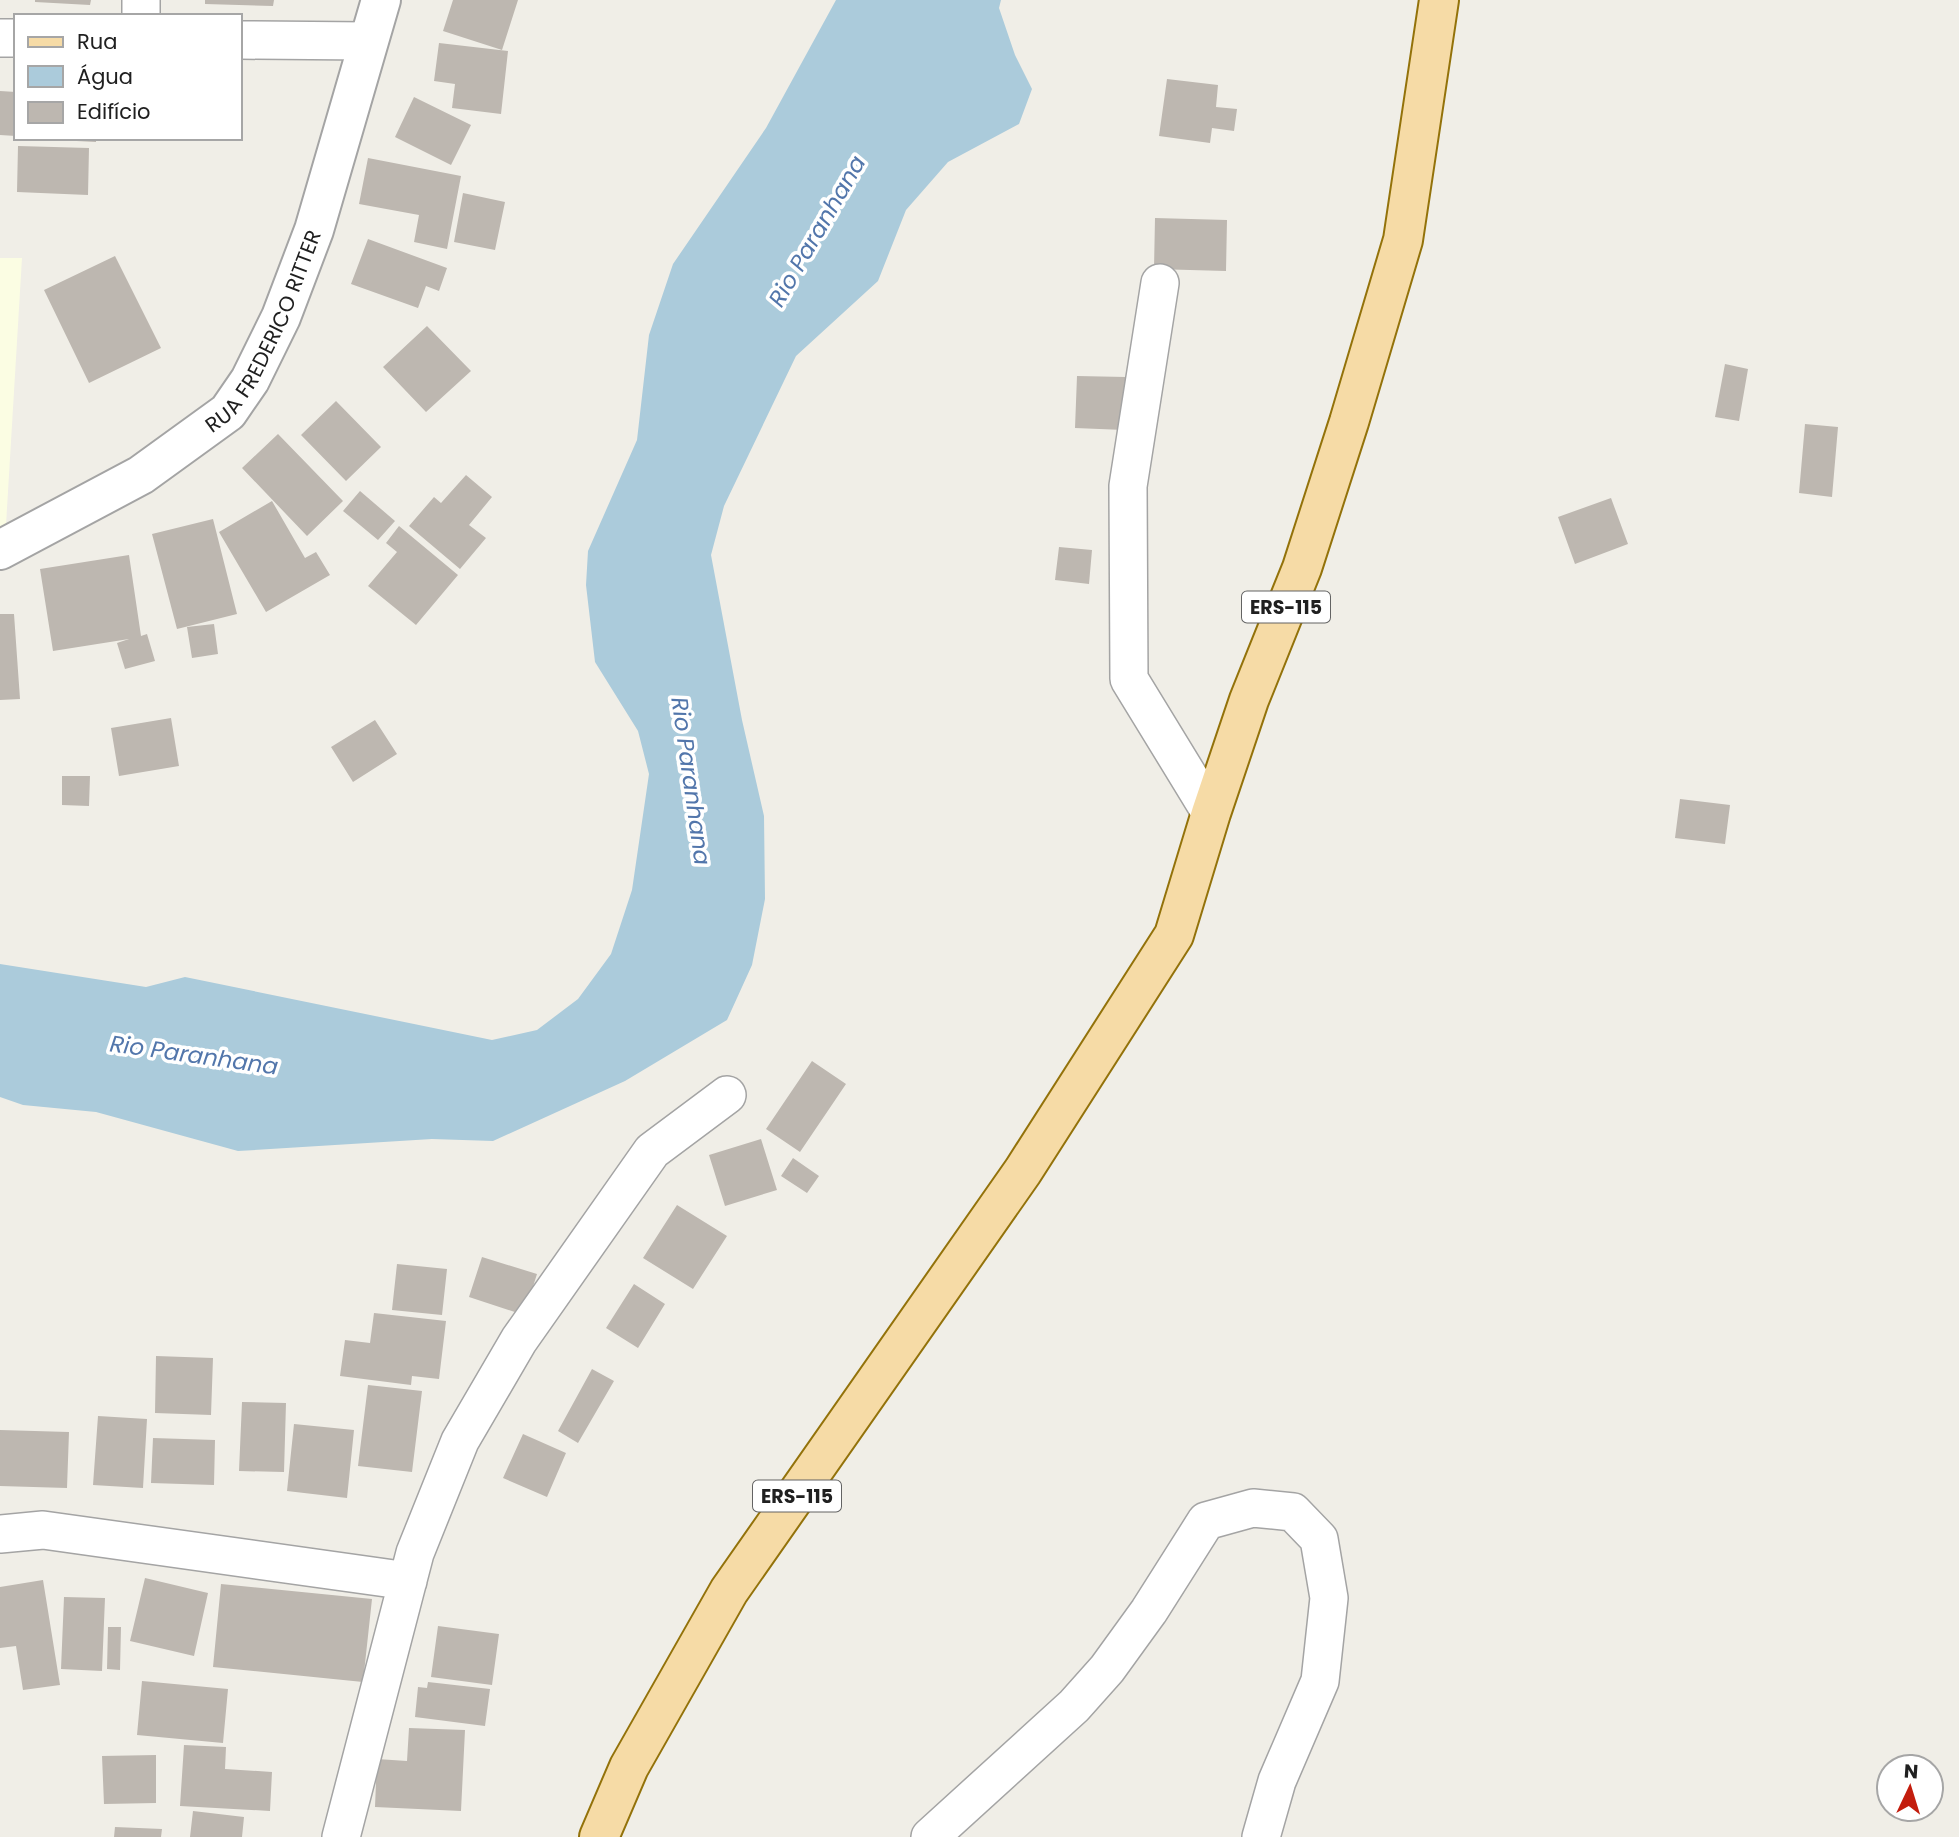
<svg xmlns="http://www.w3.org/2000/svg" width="1959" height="1837" font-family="Poppins,sans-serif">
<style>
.education{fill:#fbfde3}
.water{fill:#abcbdb}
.building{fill:#bdb7b0}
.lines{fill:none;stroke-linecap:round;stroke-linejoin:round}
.minor-casing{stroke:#a4a4a4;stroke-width:40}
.tertiary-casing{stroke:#a4a4a4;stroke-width:42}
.primary-casing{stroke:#93720a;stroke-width:42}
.minor{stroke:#fff;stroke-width:37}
.tertiary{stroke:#fff;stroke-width:38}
.primary{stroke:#f6dba6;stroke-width:38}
.labels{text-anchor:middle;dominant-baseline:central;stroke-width:7;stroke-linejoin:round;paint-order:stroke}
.shield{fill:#fff;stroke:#636363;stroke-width:2}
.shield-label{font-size:19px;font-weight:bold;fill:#202020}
.street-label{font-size:21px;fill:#202020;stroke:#fff}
.water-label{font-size:23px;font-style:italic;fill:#5276ab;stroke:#fff}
</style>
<rect width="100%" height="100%" fill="#f0eee7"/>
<path class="education" d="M0,258H22L6,525L0,526Z"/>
<path class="water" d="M836,0H1001L999,8L1015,55L1032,89L1019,124L948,162L906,210L878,281L796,356L724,506L711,555L742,720L764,816L765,899L752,965L727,1020L625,1081L493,1141L432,1139L238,1151L96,1112L23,1105L0,1097V964L146,987L185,977L492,1040L537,1030L578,999L611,954L632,890L649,774L638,731L595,662L586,585L588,551L637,440L649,335L673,264L766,128Z"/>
<path class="building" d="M35,0H91L90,5L35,2Z
M205,0H274L273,6L205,4Z
M453,0H518L502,50L443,31Z
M439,43L508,51L501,114L452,108L455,84L434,81Z
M1167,79L1218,85L1216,107L1237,109L1234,131L1212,128L1210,143L1159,136Z
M0,91L16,92V136L0,135Z
M414,97L471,125L451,165L395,137Z
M58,138H96V142L57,140Z
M18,146L89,148L88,195L17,192Z
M368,158L461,176L447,249L414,242L419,215L359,204Z
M463,193L505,202L495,250L454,242Z
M1155,218L1227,220L1226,271L1154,269Z
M368,239L447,268L439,291L426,286L418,308L351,284Z
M115,256L161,348L89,383L44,290Z
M427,326L471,371L426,412L383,367Z
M1725,364L1748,369L1739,421L1715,417Z
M1077,376L1126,377L1124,430L1075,428Z
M336,401L381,447L346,481L301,435Z
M1805,424L1838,427L1832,497L1799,493Z
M278,434L343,501L307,536L242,468Z
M466,475L492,497L469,525L486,538L460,569L409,526L434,497L441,503Z
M360,491L395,521L378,540L343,511Z
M1611,498L1628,544L1575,564L1558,517Z
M272,501L305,558L316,552L330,575L266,612L219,532Z
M213,519L237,614L177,629L152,534Z
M399,526L458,575L416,625L368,586L397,552L386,543Z
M1059,547L1092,550L1089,584L1055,580Z
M129,555L141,636L147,634L155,661L125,669L117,643L129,639L53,651L40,569Z
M0,614H14L20,699L0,700Z
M214,624L218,654L192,658L187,627Z
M171,718L179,766L119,776L111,728Z
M375,720L397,754L353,782L331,747Z
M62,776H90L89,806L62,805Z
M1680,799L1730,805L1725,844L1675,838Z
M812,1061L846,1084L800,1152L766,1129Z
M761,1139L777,1190L725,1206L709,1155Z
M793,1158L819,1176L807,1193L781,1176Z
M677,1205L727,1236L693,1289L643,1258Z
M482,1257L537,1274L524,1315L469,1297Z
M397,1264L447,1269L442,1315L392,1310Z
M634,1284L665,1304L638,1348L606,1328Z
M374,1313L446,1321L439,1379L412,1376L411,1385L340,1376L345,1340L370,1343Z
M156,1356L213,1358L211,1415L155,1413Z
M592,1369L614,1381L578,1443L558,1431Z
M368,1385L422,1391L412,1472L358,1466Z
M242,1402L286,1403L284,1472L239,1471Z
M98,1416L147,1419L143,1488L93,1485Z
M294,1424L354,1430L347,1498L287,1491Z
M0,1430L69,1432L67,1488L0,1486Z
M523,1434L566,1453L547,1497L503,1478Z
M153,1438L215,1440L214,1485L151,1483Z
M145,1578L208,1593L194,1656L130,1641Z
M43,1580L60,1685L23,1690L16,1646L0,1648V1587Z
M221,1584L372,1599L363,1682L213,1667Z
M64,1597L105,1598L102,1671L61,1669Z
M438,1626L499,1634L492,1685L431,1677Z
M108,1627H121L120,1670L107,1669Z
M142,1681L228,1689L223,1743L137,1735Z
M428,1682L490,1689L485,1726L415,1717L418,1687L427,1688Z
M409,1728L465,1730L461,1811L375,1807L377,1759L407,1761Z
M184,1745L226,1747L225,1769L272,1772L270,1811L180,1806Z
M156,1755V1803L104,1804L102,1756Z
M193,1811L244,1817L242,1837H190Z
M115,1827L162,1829L161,1837H114Z"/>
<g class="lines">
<g class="minor-casing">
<path id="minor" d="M141,0V16
M0,38H16
M240,40L368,41
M1160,283L1128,486L1129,679L1211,813
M0,1534L43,1530L408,1581
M341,1837L415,1553L460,1441L519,1340L652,1151L727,1095
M930,1837L1074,1706L1107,1669L1149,1611L1206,1521L1253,1508L1293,1512L1319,1539L1329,1598L1320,1681L1277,1781L1261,1837"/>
</g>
<g class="tertiary-casing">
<g id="tertiary">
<path id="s1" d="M0,550L141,475L228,412L250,380L281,317L314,230L381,0"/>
</g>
</g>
<g class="primary-casing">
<path id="primary" d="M599,1837L629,1767L729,1591L1023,1171L1174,935L1211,813L1249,700L1302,568L1349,422L1403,240L1439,0"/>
</g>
<use href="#minor" class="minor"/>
<use href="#tertiary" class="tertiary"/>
<use href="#primary" class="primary"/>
</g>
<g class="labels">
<g class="shield">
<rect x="1242" y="591.5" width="88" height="31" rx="5"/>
<rect x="753" y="1480.5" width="88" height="31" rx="5"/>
</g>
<g class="shield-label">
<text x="1286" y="607">ERS-115</text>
<text x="797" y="1496">ERS-115</text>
</g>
<g class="street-label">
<text stroke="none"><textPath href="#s1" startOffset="355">RUA FREDERICO RITTER</textPath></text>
</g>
<g class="water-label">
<text transform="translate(817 231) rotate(-60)">Rio Paranhana</text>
<text transform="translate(691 781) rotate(82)">Rio Paranhana</text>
<text transform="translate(194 1055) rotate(8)">Rio Paranhana</text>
</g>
</g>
<rect x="14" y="14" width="228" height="126" fill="#ffffff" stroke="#a6a6a6" stroke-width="2"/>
<rect x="28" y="37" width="35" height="10" fill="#f6dba6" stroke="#a6a6a6" stroke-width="2"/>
<text x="77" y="49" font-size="21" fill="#202020">Rua</text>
<rect x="28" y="66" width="35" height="21" fill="#abcbdb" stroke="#a6a6a6" stroke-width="2"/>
<text x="77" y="84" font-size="21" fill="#202020">Água</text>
<rect x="28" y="102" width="35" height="21" fill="#bdb7b0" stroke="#a6a6a6" stroke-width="2"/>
<text x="77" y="119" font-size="21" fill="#202020">Edifício</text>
<g transform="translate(1910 1788) rotate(4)"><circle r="33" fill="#ffffff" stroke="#a6a6a6" stroke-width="2"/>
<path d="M0-5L12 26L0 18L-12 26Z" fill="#c31d0d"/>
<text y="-10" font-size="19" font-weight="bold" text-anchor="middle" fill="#202020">N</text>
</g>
</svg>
